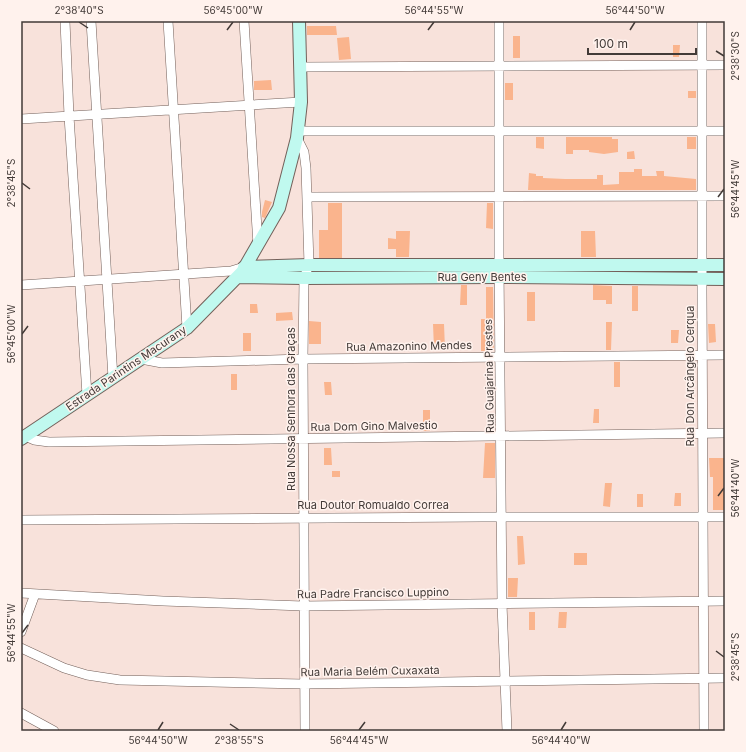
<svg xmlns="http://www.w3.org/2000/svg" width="746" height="752" font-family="Inter,sans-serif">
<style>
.building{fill:#fab48d}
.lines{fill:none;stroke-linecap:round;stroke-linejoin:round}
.street-casing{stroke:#73605a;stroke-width:10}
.secondary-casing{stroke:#73605a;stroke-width:14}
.street{stroke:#fff;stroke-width:9}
.secondary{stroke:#c0f9ef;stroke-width:12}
.ticks{fill:none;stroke:#423a37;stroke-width:1.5}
.labels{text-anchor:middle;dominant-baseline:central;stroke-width:3;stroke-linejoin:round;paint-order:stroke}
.street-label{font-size:11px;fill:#423a37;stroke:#fff2ed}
.neatline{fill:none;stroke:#423a37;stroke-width:1.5}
.ticks-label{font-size:10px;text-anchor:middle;fill:#423a37}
</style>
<rect width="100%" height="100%" fill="#f8e2db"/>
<path class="building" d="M307,26H336L337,35H307Z
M513,36H520V58H513Z
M349,37L351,59L339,60L337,38Z
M673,45H680L679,57H673Z
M271,80L272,90H254V81Z
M505,83H513V100H505Z
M688,91H696V98H688Z
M536,137H544V149L536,148Z
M566,137H612V139H618V152L604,154L589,152V150H573V154H566Z
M687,137H696V149H687Z
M634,151L635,159H627V152Z
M634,169H642V176H657L656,171H664V176L696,179V190H528L529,173L536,174V176H543V178L565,179H597V175H603V185L619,184V172H634Z
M265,200L272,202L265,218L262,217V212Z
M328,203H342V258H319V230H328Z
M487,203H493V229L486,228Z
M396,231H410L409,257H396V249H388V238L396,239Z
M581,231H595L596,257H581Z
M461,285H467V305H460Z
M593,285L612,286V304H606V300H593Z
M632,286H638V311H632Z
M486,287H493L494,351H481V319H486Z
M527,292H535V321H527Z
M250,304H257L258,313H250Z
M292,312L293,320L276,321V313Z
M309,321L321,322V344H309Z
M606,322H612L611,350H606Z
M433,324H444L445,349H434Z
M708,324H715L716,342L709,343Z
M671,330H679L678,343H671Z
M243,333H251V351H243Z
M614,362H620V387H614Z
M231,374H237V390H231Z
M324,382H331L332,395H325Z
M594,409H599V423H593Z
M423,410H430V431H423Z
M485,443H495V478H483Z
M324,448H331L332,465H324Z
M709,458H725V510H713V477H710Z
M332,471H340V477H332Z
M605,483H612L610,507L603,506Z
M675,493H681V506H674Z
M637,494H643V507H637Z
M517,536H523L525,564L518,565Z
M574,553H587V565H574Z
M508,578H518L517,597H508Z
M529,612H535V630H529Z
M559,612H567L566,628H558Z"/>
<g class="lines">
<g class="street-casing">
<path id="street" d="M65,21L69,116L87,395
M91,21L113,378
M168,21L187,328
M244,21L258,245
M499,21V265L502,604L507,731
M702,21V292L704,731
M301,67L725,65
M21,119L301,102
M299,131H725
M297,138L304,152L306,168L309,265L304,278L303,359L305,731
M307,197L725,196
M21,285L231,271L244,267
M141,359L162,363L303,359L725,355
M25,436L34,440L49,442L725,433
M21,520L482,517H725
M21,593L163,601L303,606L725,601
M21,632L35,594
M21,648L64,668L87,675L120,680L304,684L725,678
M21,713L54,731"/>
</g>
<g class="secondary-casing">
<path id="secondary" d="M244,267L309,265H725
M239,277L304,278L499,277L725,279
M21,439L187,328L242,272L279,208L297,138L301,102L299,21"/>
</g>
<use href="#street" class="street"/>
<use href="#secondary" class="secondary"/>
</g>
<path class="ticks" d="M79,22L88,28M227,30L233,22M428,30L434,22M630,30L635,22M716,51L724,56M22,183L30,189M718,197L724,189M22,334L28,326M718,496L724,488M22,633L28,625M716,651L724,657M230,724L239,730M158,730L163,722M359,730L365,722M561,730L566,722"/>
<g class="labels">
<g class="street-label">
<text x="482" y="277">Rua Geny Bentes</text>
<text transform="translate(409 346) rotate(-1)">Rua Amazonino Mendes</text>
<text transform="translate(126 368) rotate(-34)">Estrada Parintins Macurany</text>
<text transform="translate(489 376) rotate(-91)">Rua Guajarina Prestes</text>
<text transform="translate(690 376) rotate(-90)">Rua Don Arcângelo Cerqua</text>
<text transform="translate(291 409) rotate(-90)">Rua Nossa Senhora das Graças</text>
<text transform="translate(374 426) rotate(-1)">Rua Dom Gino Malvestio</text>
<text x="373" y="505">Rua Doutor Romualdo Correa</text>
<text transform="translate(373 593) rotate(-1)">Rua Padre Francisco Luppino</text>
<text transform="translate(370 671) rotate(-1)">Rua Maria Belém Cuxaxata</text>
</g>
</g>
<rect width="746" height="752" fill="none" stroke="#fff2ed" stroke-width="44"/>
<path d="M588 48v6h108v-6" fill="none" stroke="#423a37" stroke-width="2"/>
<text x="594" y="48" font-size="12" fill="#423a37" stroke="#fff2ed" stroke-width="3" paint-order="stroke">100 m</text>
<rect x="22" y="22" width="702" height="708" class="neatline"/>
<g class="ticks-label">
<text x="79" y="14">2°38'40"S</text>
<text x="233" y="14">56°45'00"W</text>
<text x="434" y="14">56°44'55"W</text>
<text x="635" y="14">56°44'50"W</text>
<text transform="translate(735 56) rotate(-90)" y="4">2°38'30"S</text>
<text transform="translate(11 183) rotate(-90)" y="4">2°38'45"S</text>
<text transform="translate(735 189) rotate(-90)" y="4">56°44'45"W</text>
<text transform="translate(11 334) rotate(-90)" y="4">56°45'00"W</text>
<text transform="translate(735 488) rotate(-90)" y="4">56°44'40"W</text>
<text transform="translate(11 633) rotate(-90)" y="4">56°44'55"W</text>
<text transform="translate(735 657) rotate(-90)" y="4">2°38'45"S</text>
<text x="158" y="744">56°44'50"W</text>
<text x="239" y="744">2°38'55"S</text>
<text x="359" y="744">56°44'45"W</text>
<text x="561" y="744">56°44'40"W</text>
</g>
</svg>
